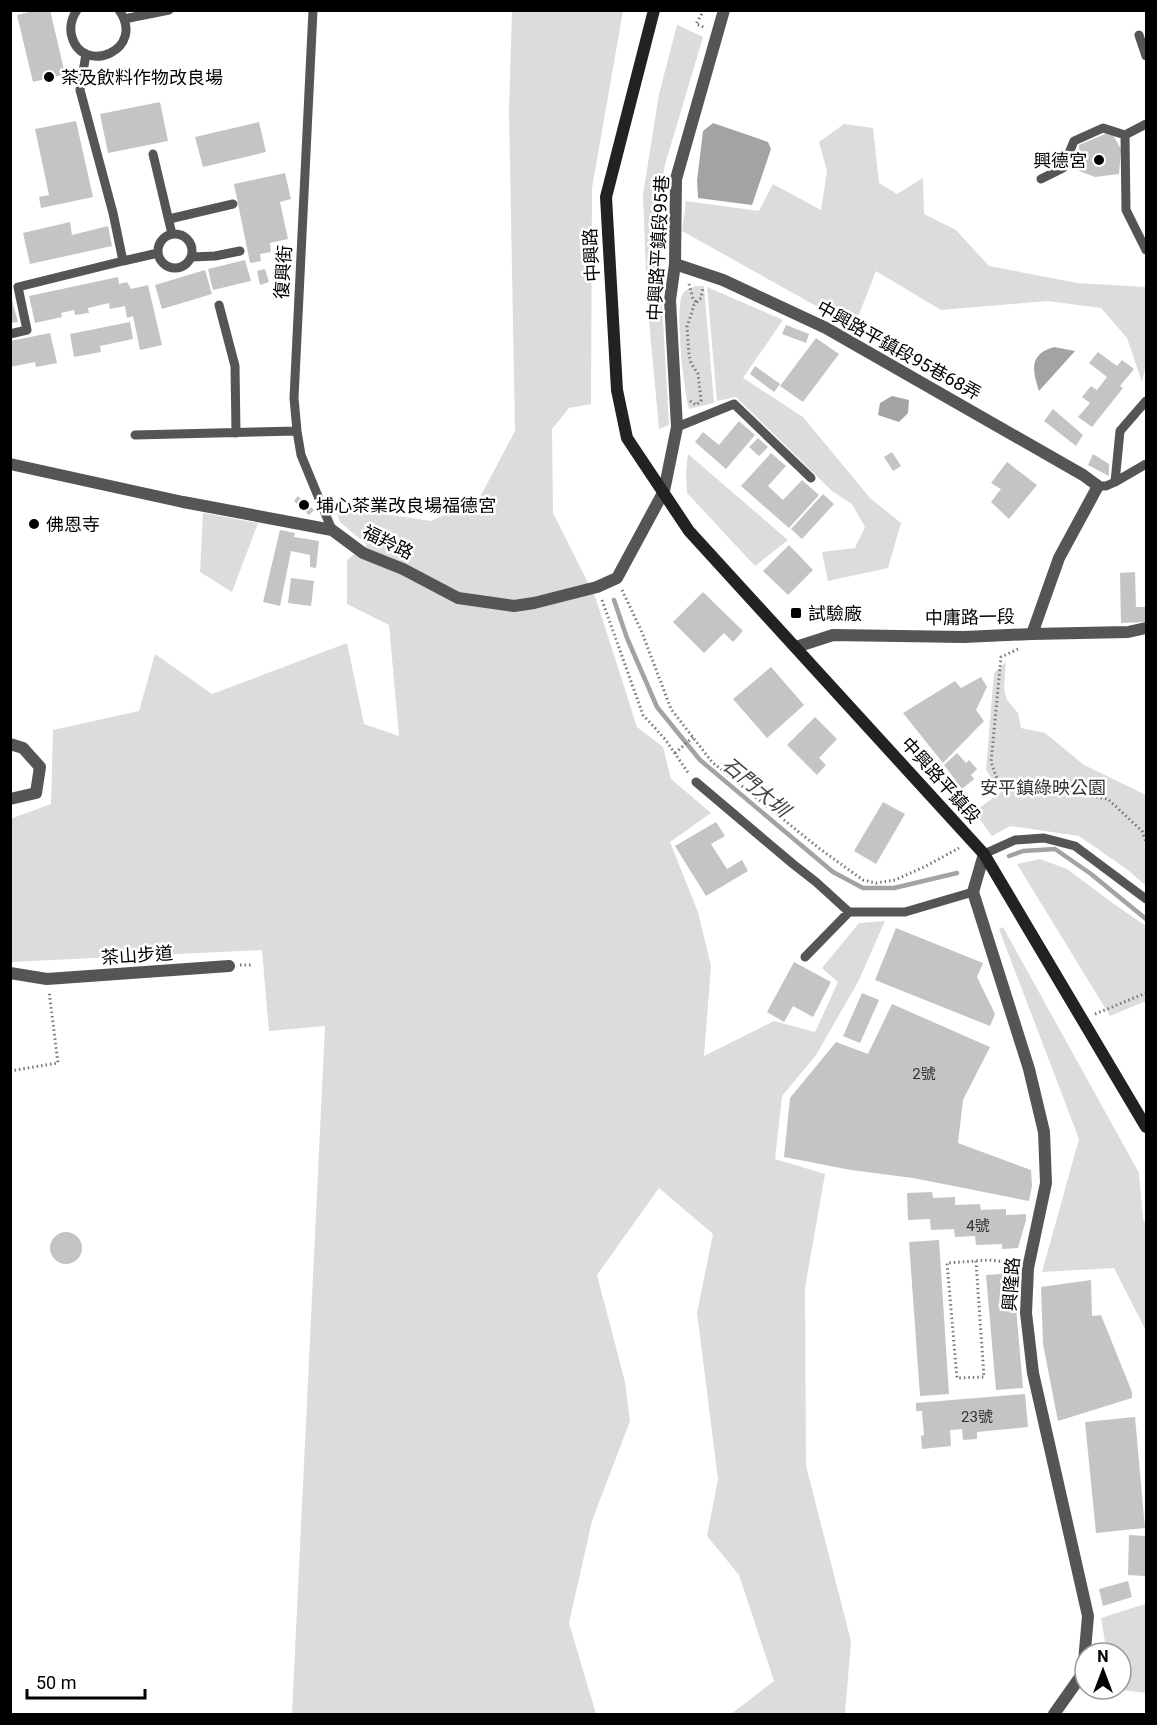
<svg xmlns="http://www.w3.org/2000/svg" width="1157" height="1725" font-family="Roboto,'Noto Sans TC',sans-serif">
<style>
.green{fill:#dcdcdc}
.water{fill:#a3a3a3}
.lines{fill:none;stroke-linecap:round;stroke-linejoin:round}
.stream{stroke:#a3a3a3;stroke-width:4.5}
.building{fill:#c4c4c4}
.path{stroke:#777;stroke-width:3;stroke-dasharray:1.5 3;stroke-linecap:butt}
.lane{stroke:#555;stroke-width:9}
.street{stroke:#555;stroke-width:12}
.secondary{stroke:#222;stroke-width:12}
.poi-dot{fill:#000;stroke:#fff;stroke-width:2}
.labels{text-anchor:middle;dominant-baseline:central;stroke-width:5;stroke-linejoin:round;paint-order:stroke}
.number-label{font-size:15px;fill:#313131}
.poi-label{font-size:18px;fill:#000;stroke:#fff;text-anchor:start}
.street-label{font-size:18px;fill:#000;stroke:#fff}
.park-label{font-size:18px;fill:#333;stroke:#fff}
.water-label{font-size:20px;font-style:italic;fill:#444;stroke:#fff}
</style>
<rect width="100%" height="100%" fill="#fff"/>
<path class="green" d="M512,11H623L592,188L591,404L569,408L552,429L553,513L596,599L637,727L663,747L671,779L711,813L670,842L698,912L711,966L704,1056L774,1021L815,1032L838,982L822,968L859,923L885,921L858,982L816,1055L782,1096L775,1159L825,1174L805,1288L806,1466L851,1641L845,1714H731L774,1681L739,1575L707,1536L718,1479L697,1313L713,1234L659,1188L597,1275L625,1382L630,1421L592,1521L569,1623L596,1714H292L325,1026L269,1031L262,950L11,962L10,819L51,804L53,730L139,711L155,654L212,694L347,643L364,724L399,736L389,625L347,604V560L367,545L340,522L334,506L431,521L479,499L515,431L509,111Z
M677,25L703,37L664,168L661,285L669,425L659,429L647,299L643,195L659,94Z
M844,124L873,128L879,183L897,194L923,178L924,214L956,230L989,266L1077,283L1146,287V364L1142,382L1127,338L1101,308L1047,301L941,310L876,271L854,327L682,231L686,201L759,211L773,184L821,210L827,171L819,142Z
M695,286H704L714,403L689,409C684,392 674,306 683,293C686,289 691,288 695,286Z
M707,287L783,320L743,378L803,417L870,498L901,523L888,568L828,581L822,552L855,548L865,527L852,504L832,491L736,397L717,401Z
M688,454L788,540L755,566L687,493L686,472Z
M203,513L258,523L232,592L200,572Z
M1006,662L1004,689L1007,700L1018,713L1021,728L1045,733L1084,765L1146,795V886L1128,870L1079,836L1010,826L992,836L974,812L1001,792L986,770L994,673Z
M1040,859L1067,869L1114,904L1146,926V1001L1110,1016L1017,864Z
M1003,927L1139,1173L1143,1219L1146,1224V1331L1114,1268L1042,1272L1079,1139L999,929Z
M1146,1601V1693L1115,1689H1121V1653H1107L1101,1618L1145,1604Z"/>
<path class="water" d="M713,123L768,142L771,149L752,205L698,198L697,181L703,131Z
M1054,347L1075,351L1039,391C1032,370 1029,354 1054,347Z
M892,396L909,400L908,413L899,422L878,415L880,403Z"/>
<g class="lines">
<path class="stream" d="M614,600L627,638L657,707L700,760L833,872L863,888H894L957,873
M1009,856L1023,851L1055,849L1091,874L1146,919"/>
</g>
<path class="building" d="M37,10H50L65,74L33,82L17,15Z
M160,102L168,141L108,153L100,114Z
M76,121L93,197L41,208L39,197L49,195L35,129Z
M259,122L266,152L203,167L195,137Z
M1105,134L1113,135L1121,149L1119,174L1095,177L1079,171V145Z
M285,173L291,199L280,202L288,239L270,243L271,252L260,254L261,261L250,263L234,184Z
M70,222L72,235L108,226L112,246L30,264L23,233Z
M245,260L251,281L213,290L208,269Z
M265,269L269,282L260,285L257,271Z
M205,270L212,294L162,309L155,285Z
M118,277L119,284L127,282L131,289L148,285L162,345L140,350L133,316L127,318L125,306L110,309L109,303L88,308L89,313L75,315L74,310L61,313L62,317L35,323L29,296Z
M10,293L18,322L10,323Z
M130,322L133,339L100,346L101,352L74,357L70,334Z
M786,325L809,334L806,343L782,334Z
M50,333L57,363L36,367L35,362L10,367V341Z
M816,338L839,354L803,402L780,386Z
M1098,352L1117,366L1122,360L1134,369L1120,386L1123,388L1092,427L1078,417L1090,403L1082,397L1091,386L1097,390L1107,377L1089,363Z
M755,366L780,384L774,392L750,374Z
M1053,409L1083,435L1076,446L1044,421Z
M739,421L755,435L726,469L695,442L703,432L719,445Z
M758,438L768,447L759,456L749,447Z
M892,452L901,466L893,471L884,457Z
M771,453L786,466L768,486L783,500L802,480L819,495L789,528L741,486Z
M1093,454L1109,464V476L1088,465Z
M1007,462L1037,485L1009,519L991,502L1001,489L991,483Z
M823,494L834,504L802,539L791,529Z
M298,496L314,510L309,515L294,501Z
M280,530L295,533L294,537L319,541L316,568L310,567V555L291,551L280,606L263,602Z
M789,545L813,570L788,595L763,571Z
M1135,572L1136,607H1146V622L1121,623L1120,573Z
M291,578L314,581L311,606L288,603Z
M703,592L743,631L733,642L724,633L704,653L673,622Z
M771,667L804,705L767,738L733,699Z
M981,677L987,687L976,710L984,721L943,763L903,713L955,681L961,688Z
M815,717L837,739L819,758L826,765L817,775L787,745Z
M957,753L966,763L969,760L977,769L971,775L974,779L962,789L944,765Z
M883,802L905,814L876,864L854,851Z
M716,822L725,836L711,844L727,869L742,860L748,871L706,896L675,846Z
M896,928L983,963L977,977L995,1014L990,1026L875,980Z
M794,962L831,982L813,1017L793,1006L784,1022L767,1012Z
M862,993L879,1000L860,1043L843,1036Z
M892,1004L990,1047L963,1100L958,1143L1031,1170L1032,1186L1029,1201L913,1178L851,1170L784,1157L790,1098L836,1042L868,1054Z
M932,1192L933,1198L955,1197V1205L980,1204L981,1210L1006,1209V1215L1026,1214V1220L1018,1248L1002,1249V1244L976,1245L975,1236L955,1237L954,1229L931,1230L930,1219L908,1220L907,1193Z
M50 1248a16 16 0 1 1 32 0a16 16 0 1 1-32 0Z
M939,1240L949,1394L920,1396L909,1242Z
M1013,1273L1023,1388L996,1390L986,1275Z
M1091,1280L1092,1316L1101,1315L1132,1392V1398L1058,1421L1043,1344L1041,1287Z
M1025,1394L1028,1427L977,1432V1439L963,1440L962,1429L950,1430L951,1446L922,1449L921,1436L924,1435L922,1411H916V1403Z
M1135,1417L1145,1528L1096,1533L1085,1422Z
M1129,1535L1146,1536L1145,1576L1128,1575Z
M1128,1581L1132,1597L1103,1606L1099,1589Z"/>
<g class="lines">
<path class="path" d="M704,10L696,24L706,28
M689,284L693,299L696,302
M690,401L696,405L701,401V399L698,374L691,363L689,355L687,327L694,305L701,298L703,288
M622,590L641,630L671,709L712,762L820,849L863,880L876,883L895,880L926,866L959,848
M602,600L643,715L665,739L689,774
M1018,649L1001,657L991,762L997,779L1108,799L1142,831L1146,842
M675,753L693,737
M240,965H251
M1095,1014L1146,993
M10,1071L58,1063L49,991
M976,1261L984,1377L957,1378L947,1263L989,1260L1015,1263"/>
<path class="lane" d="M77,10C71,19 69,27 72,37C83,76 147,50 119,10
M313,10L294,398L297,431L301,455L332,530
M124,19L169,10
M1139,35L1146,56
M1146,124L1125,135L1126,210L1146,250
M153,154L172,234
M1041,179L1063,168L1074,141L1103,128L1125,135
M169,219L233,204
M158 251a17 17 0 1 1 34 0a17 17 0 1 1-34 0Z
M192,257L215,256L240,251
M123,261L158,253
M219,305L235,366L236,433
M10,334L27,330L18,287L123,261L113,213L80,90L86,54
M677,427L734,404L811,478
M135,435L297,431
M1115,482L1146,464
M1098,486H1106L1115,482L1120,431L1146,401
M696,782L793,864L816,882L849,912H905L973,892
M984,854L1015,840L1044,838L1075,846L1146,899
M805,957L849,912"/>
<path class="street" d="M675,264L723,280L826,328L1083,475L1098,486L1059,558L1032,634
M10,464L183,502L332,530L363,553L403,569L458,598L514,606L534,603L597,587L617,578L664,491L677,427L670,300L675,264L676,179L724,10
M796,647L833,635L964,637L1032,634L1128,632L1146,628
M10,744L23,748L40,767L36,793L10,799
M984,854L973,892L1029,1069L1044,1132L1046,1183L1028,1268L1026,1313L1033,1373L1088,1616L1083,1673L1054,1714
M10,973L47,979L229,966"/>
<path class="secondary" d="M654,10L606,197L617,390L627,438L689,531L984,854L1146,1127"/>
</g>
<g class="poi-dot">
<circle cx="49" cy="77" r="6"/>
<circle cx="1099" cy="160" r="6"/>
<circle cx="304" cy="505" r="6"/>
<circle cx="34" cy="524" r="6"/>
<rect x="790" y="607" width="12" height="12" rx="3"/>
</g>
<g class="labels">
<g class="number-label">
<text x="924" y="1074">2號</text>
<text x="978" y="1226">4號</text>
<text x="977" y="1417">23號</text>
</g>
<g class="poi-label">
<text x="61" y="77">茶及飲料作物改良場</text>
<text x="1087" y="160" text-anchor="end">興德宮</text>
<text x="316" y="505">埔心茶業改良場福德宮</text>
<text x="46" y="524">佛恩寺</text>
<text x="808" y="613">試驗廠</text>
</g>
<g class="street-label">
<text transform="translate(658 248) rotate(-87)">中興路平鎮段95巷</text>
<text transform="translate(591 255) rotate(-93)">中興路</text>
<text transform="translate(283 272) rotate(-86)">復興街</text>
<text transform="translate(899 350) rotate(29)">中興路平鎮段95巷68弄</text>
<text transform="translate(388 542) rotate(26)">福羚路</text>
<text transform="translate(970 617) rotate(-1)">中庸路一段</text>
<text transform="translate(941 780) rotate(48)">中興路平鎮段</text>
<text transform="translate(137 955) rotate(-4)">茶山步道</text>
<text transform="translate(1011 1284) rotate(-86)">興隆路</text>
</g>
<g class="park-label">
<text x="1043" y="787">安平鎮綠映公園</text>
</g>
<g class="water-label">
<text transform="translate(756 787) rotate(40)">石門大圳</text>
</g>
</g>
<rect width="1157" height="1725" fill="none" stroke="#000000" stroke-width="24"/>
<g transform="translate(1103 1671)"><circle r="28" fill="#ffffff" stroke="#999999" stroke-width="1.5"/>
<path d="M0-4.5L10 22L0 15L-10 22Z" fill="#000000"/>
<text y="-9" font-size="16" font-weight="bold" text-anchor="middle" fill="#000000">N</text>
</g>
<path d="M27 1689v9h118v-9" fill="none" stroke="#000000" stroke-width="3"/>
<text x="36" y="1689" font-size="18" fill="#000000" stroke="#ffffff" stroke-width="4.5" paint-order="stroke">50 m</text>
</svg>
